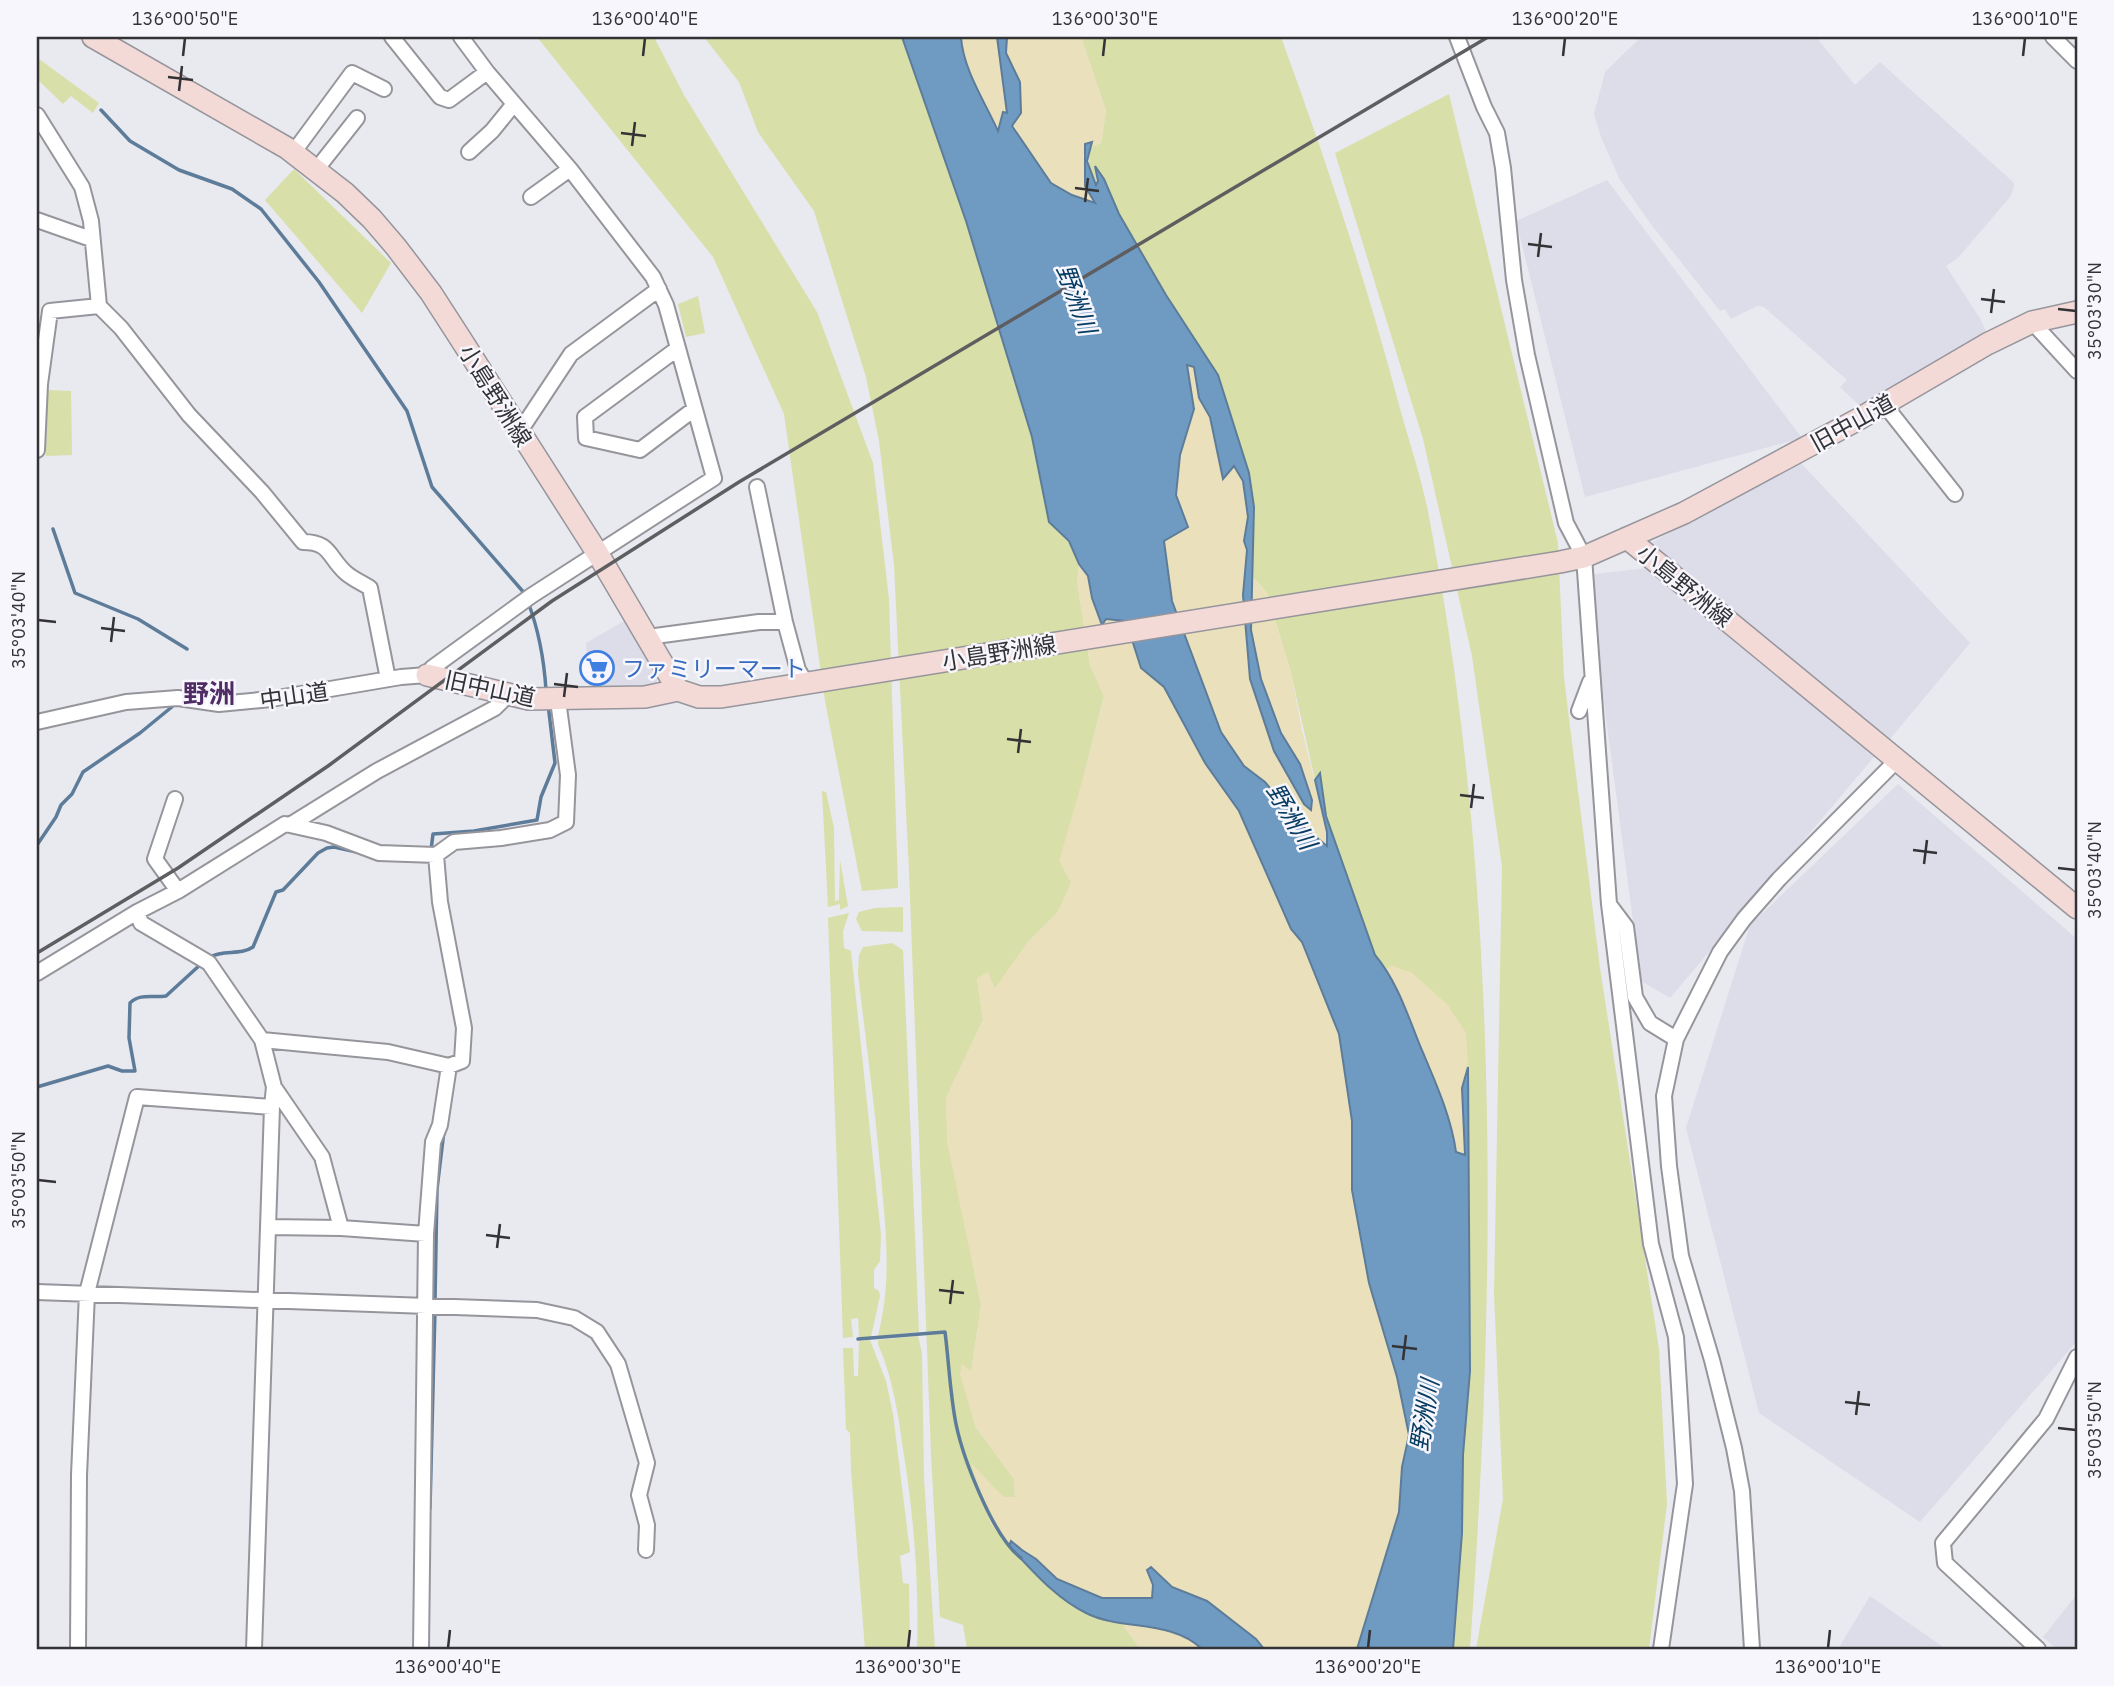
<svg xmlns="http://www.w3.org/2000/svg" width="2114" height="1686" font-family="'IBM Plex Sans','Noto Sans JP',sans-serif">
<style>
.built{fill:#dddce9}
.green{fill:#d9dfa8}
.sand{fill:#eae0bb}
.water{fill:#6f9bc3;stroke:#5d7c99;stroke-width:2}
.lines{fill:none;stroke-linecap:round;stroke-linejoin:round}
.stream{stroke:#5d7c99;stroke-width:3.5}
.street-casing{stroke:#96959c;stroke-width:18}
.secondary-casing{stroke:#96959c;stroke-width:24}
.street{stroke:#fff;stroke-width:14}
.secondary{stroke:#f3dad7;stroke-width:21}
.rail{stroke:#5e5e61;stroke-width:3.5}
.ticks{fill:none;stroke:#333336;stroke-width:2.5}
.labels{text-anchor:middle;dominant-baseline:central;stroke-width:5;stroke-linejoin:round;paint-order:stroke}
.street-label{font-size:23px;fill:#333336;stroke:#f7f6fd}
.shop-label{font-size:23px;fill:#366cbe;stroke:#f7f6fd;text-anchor:start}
.water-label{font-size:24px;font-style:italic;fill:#073c63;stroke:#f7f6fd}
.quarter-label{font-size:26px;font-weight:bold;fill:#4f2c64;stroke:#f7f6fd}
.neatline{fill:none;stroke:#333336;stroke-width:2.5}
.ticks-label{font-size:18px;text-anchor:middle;fill:#333336}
</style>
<rect width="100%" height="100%" fill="#e9e9f0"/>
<path class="built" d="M1641,37H1816L1855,85L1880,62L2013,182L2014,186L2010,197L1958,258L1946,266L1981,320L1988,336L1860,406L1840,387L1847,380L1764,307L1757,306L1731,319L1725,309L1720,311L1650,223L1620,180L1601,137L1594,114L1605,72Z
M1607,180L1802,438L1585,497L1516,221Z
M1800,462L1970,643L1890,739L1649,544Z
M1647,568L1874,757L1670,998L1641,981L1587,575Z
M624,621L659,678L654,685L589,688L586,643Z
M1898,784L2077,939V1341L1920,1522L1759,1413L1686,1128L1750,925Z
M2077,1594V1649H2057L2043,1637Z
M1870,1596L1946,1649H1838Z"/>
<path class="green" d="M537,37H654L684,95L817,312L873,463L889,599L898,888L862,891L825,701L784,414L713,257Z
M704,37H902L966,221L1032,437L1049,522L1069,541L1079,564L1077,581L1090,665L1104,696L1085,771L1071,883L1058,912L1028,942L995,989L977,978L983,1020L946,1098L948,1142L981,1305L971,1372L975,1426L1014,1479L1015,1497H1003L972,1465L991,1524L1009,1546L1087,1614L1121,1622L1140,1649H967L963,1625L940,1617L931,1455L909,871L894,565L879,441L866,377L814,211L758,132L739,82Z
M1081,37H1281C1325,158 1366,280 1399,405C1409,442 1422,479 1429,517C1500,887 1497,1274 1470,1649H1453L1462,1533L1463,1455L1470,1371L1466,1033L1393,966L1387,969L1375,955L1326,816L1320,774L1315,780L1291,673L1267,593L1253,577L1254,507L1249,474L1232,426L1166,295L1119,214L1104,179L1096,168L1097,186C1089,172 1086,163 1091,147L1101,143L1106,111Z
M39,59L99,103L93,113L71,96L63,104L37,79V62Z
M1449,94L1558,543L1564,678L1600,968L1659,1349L1667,1504L1649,1649H1476L1503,1499L1494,1294L1502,867L1472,656L1423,439L1335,153Z
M294,169L391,263L362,313L265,200Z
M698,296L705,333L686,337L678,304Z
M47,390L71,391L72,455L46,456Z
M822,791L826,792L834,828L835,901L839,900L840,860L848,906L840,910V904L828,907Z
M903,907V932L862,931L856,919L859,912L875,908Z
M849,913L843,931L844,948L851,951L881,1235L880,1261L874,1270V1288L879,1291L880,1296L871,1337H859L858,1318L851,1319L853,1337L843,1338L828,918Z
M892,943L903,950L919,1332L878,1336C892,1278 886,1235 881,1176C875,1109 866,1041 858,974L859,955L863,947Z
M918,1336L922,1353L924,1478L935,1649H917C919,1582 914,1516 903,1449C898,1413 893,1379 878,1344V1340Z
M870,1340L886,1381L893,1414L910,1552L900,1556L903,1583L909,1584L910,1649H865L851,1470L850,1433L846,1429L843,1348H853L854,1376H858L859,1341Z"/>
<path class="sand" d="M961,37H997L1007,114L1003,113L1001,129L998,131C985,104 963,67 961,37Z
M1007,37H1081L1106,111L1101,143L1091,147V142L1083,155L1096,203L1072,195L1051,183L1012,125L1006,53Z
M1187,365L1194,367L1199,398L1210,417L1223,478L1234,466L1243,481L1248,517L1244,541L1247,550L1243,595L1250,679L1274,751L1300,764C1275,724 1257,679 1251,632C1249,614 1252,595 1253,577L1267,593L1291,673L1302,730L1327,832V846L1300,824L1265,782L1244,766L1221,732L1172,601L1164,540L1188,527L1176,495L1180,455L1194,409Z
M1079,564L1088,576L1092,598L1103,624L1106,619L1126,621L1141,667L1164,687L1186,731L1239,811L1291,929L1302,942L1339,1034L1352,1121V1190L1369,1283L1397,1377L1409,1435L1402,1467L1399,1512L1357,1649H1264L1256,1639L1207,1601L1172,1587L1151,1567L1147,1571L1153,1585L1152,1598H1102L1057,1579L1036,1559L1011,1541L1009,1546L991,1524L971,1463L1003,1497H1015L1014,1479L975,1426L960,1374L962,1364L971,1371L981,1305L947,1142L946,1098L983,1020L977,978L988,972L995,988L1028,942L1058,912L1071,883L1059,861L1085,771L1104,696L1090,665L1077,581Z
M1392,966L1411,972L1447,1004L1466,1033L1468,1067L1462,1088L1465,1156L1456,1152L1454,1139L1433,1077L1387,969Z
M1121,1622C1129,1624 1136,1624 1144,1625C1159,1625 1191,1639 1202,1649H1140Z"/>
<path class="water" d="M902,37H961C963,69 985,102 998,131L1003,112L1007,113L997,37H1007L1006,53L1020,82L1021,113L1012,126L1051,183L1072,195L1095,203L1085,186V144L1092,142L1087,161L1096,185L1098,181L1095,166L1104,179L1119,214L1166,295L1218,375L1249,473L1254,507L1251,630L1261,679L1281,733L1300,764L1312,800L1311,810L1304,804L1274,751L1250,679L1243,595L1247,550L1244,541L1248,517L1243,481L1234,466L1223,479L1210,417L1199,398L1194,367L1187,365L1194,409L1180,455L1176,495L1188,527L1164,541L1172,601L1221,732L1244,766L1265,782L1300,824L1327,846V832L1315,780L1320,773L1326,816L1375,955C1397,981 1408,1016 1421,1048C1435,1081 1451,1116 1456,1152L1465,1155L1462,1088L1468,1067L1470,1371L1463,1455L1462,1533L1453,1649H1357L1399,1512L1402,1467L1409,1435L1397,1377L1369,1283L1352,1190V1121L1339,1034L1302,942L1291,929L1239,811L1205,763L1164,687L1141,668L1126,621L1106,619L1102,625L1092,598L1088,576L1079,564L1069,541L1049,522L1032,437L966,221Z
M1011,1541L1022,1550L1036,1559L1057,1579L1102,1598H1152L1153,1585L1147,1570L1151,1567L1172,1587L1207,1601L1256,1639L1264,1649H1202C1171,1619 1121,1631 1086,1613C1055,1598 1032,1570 1009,1546Z"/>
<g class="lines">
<path class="stream" d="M101,110L130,141L179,170L232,189L261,209L319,282L407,411L432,487L526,595
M53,529L75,593L138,619L187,649
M528,602C539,631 544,659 546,690
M37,845L56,817L61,805L72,794L83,772L140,733L173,706
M431,850L433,834L474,831L537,820L541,797L555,763L548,704
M210,957C224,949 240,956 253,947L276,892L283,890L318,853L327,848L334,847L361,853
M37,1087L108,1066L122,1071H135L129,1038L130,1003C140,993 152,998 166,996L201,964
M435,1301L437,1189L444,1131
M858,1339L945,1332C949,1363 950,1394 956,1424C963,1458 993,1537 1021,1558
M430,1508L435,1309"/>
<g class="street-casing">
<path id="street" d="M392,37L440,97L449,100L487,72
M1457,37L1484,107L1497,133L1503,168L1514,280L1527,355L1566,523L1584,557L1609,904L1651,1244L1676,1337L1685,1484L1661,1649
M2053,37L2077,61
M37,115L82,187L91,221L99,306L121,328L189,415L262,492L303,542C331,542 328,557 346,573C353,579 362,583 370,588L388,679
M469,152L492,131L514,104
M293,153L352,73L384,89
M316,170L357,118
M531,197L570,169
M37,220L91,239
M2032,322L2077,371
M677,349L585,417L586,438L640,450L693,410
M1884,404L1955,494
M518,430L524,425L571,354L659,289
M37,450L40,384L50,311L99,306
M757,487L785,622L798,670L806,683
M648,637L759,622H785
M1579,711L1590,682
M37,722L126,702L178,698L219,704L271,699L401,677L427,675L432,668L531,596L714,478L666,305L653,277L570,169L487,72L461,37
M175,799L155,859L178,891
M290,825L326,833L379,853L436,855L454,842L501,838L550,830L566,822L568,775L558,700
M1611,907L1626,927L1635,997L1650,1023L1676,1039
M37,973L137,912
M262,1040L388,1052L449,1066L462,1061L464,1028L440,902L436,855
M274,1087L322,1157L341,1228
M268,1227L341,1228L426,1234
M37,1292L537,1310L574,1318L597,1332L618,1364L647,1463L639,1495L647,1525L646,1550
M78,1649L79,1475L87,1293L137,1097L272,1107
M254,1649L272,1107L274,1087L262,1040L209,963L141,923L137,912L178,891L285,824L290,825L377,771L495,708L507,696
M421,1649L426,1234L433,1142L440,1125L449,1066
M1752,1649L1742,1491L1734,1448L1712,1360L1681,1256L1669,1166L1664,1096L1676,1039L1720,952L1744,919L1779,879L1898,759
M2038,1649L1945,1563L1943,1543L2046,1419L2077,1357"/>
</g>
<g class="secondary-casing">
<path id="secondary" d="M93,37L287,148L345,193L372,219L396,247L431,293L462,341L598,554L678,690L699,697H721L1560,562L1584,557L1684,513L1857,420L1987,344L2032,322L2077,312
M1627,538L2077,908
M427,675L529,699L645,697L678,690"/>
</g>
<use href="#street" class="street"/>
<use href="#secondary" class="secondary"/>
<path class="rail" d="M37,953L178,868L328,766L552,601L739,482L1488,37"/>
</g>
<path class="ticks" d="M183,56L185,38M643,56L645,38M1103,56L1105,38M1563,56L1565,38M2023,56L2025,38M168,77L193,80M179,91L182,66M621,133L646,136M632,146L635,122M1075,188L1099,191M1085,202L1088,178M1528,244L1552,247M1538,257L1541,233M1981,299L2005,302M2058,309L2076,311M1991,313L1994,289M38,620L56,622M101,628L125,631M111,642L114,617M554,684L578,687M564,697L567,673M1007,739L1031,742M1018,753L1021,729M1460,795L1484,798M1471,808L1474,784M1913,850L1937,853M1924,864L1927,840M2058,868L2076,870M38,1180L56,1182M486,1235L510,1238M497,1248L500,1224M939,1290L964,1293M950,1304L953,1280M1392,1346L1417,1349M1403,1360L1406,1335M1845,1402L1870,1405M1856,1415L1859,1391M2058,1428L2076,1430M448,1648L450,1630M908,1648L910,1630M1368,1648L1370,1630M1828,1648L1830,1630"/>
<defs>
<g id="supermarket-ring" transform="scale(1.75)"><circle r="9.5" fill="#f7f6fd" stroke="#3f7fe0" stroke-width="1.5"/><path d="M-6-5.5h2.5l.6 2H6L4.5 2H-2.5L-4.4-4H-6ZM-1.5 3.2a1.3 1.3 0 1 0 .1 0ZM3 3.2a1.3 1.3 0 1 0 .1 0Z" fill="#3f7fe0"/></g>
</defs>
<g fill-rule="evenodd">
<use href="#supermarket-ring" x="597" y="668"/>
</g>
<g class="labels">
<g class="street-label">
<text transform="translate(496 395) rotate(58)">小島野洲線</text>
<text transform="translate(1852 422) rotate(-29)">旧中山道</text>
<text transform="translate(1685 585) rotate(39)">小島野洲線</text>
<text transform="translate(999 652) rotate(-9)">小島野洲線</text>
<text transform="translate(490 688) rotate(12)">旧中山道</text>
<text transform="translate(294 695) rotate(-8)">中山道</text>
</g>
<g class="shop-label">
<text x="622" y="668">ファミリーマート</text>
</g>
<g class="water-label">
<text transform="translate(1077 299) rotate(70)">野洲川</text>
<text transform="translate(1292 816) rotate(59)">野洲川</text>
<text transform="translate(1424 1415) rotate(-81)">野洲川</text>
</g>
<g class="quarter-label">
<text x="209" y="693">野洲</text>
</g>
</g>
<rect width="2114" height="1686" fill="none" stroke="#f7f6fd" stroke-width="77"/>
<rect x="38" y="38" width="2038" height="1610" class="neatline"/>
<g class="ticks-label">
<text x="185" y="25">136°00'50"E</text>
<text x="645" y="25">136°00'40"E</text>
<text x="1105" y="25">136°00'30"E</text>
<text x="1565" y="25">136°00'20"E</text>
<text x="2025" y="25">136°00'10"E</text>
<text transform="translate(2095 311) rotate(-90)" y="6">35°03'30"N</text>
<text transform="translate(19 620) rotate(-90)" y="6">35°03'40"N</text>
<text transform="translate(2095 870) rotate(-90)" y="6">35°03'40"N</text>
<text transform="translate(19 1180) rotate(-90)" y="6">35°03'50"N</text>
<text transform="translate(2095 1430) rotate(-90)" y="6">35°03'50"N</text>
<text x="448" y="1673">136°00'40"E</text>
<text x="908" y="1673">136°00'30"E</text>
<text x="1368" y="1673">136°00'20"E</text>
<text x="1828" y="1673">136°00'10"E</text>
</g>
</svg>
